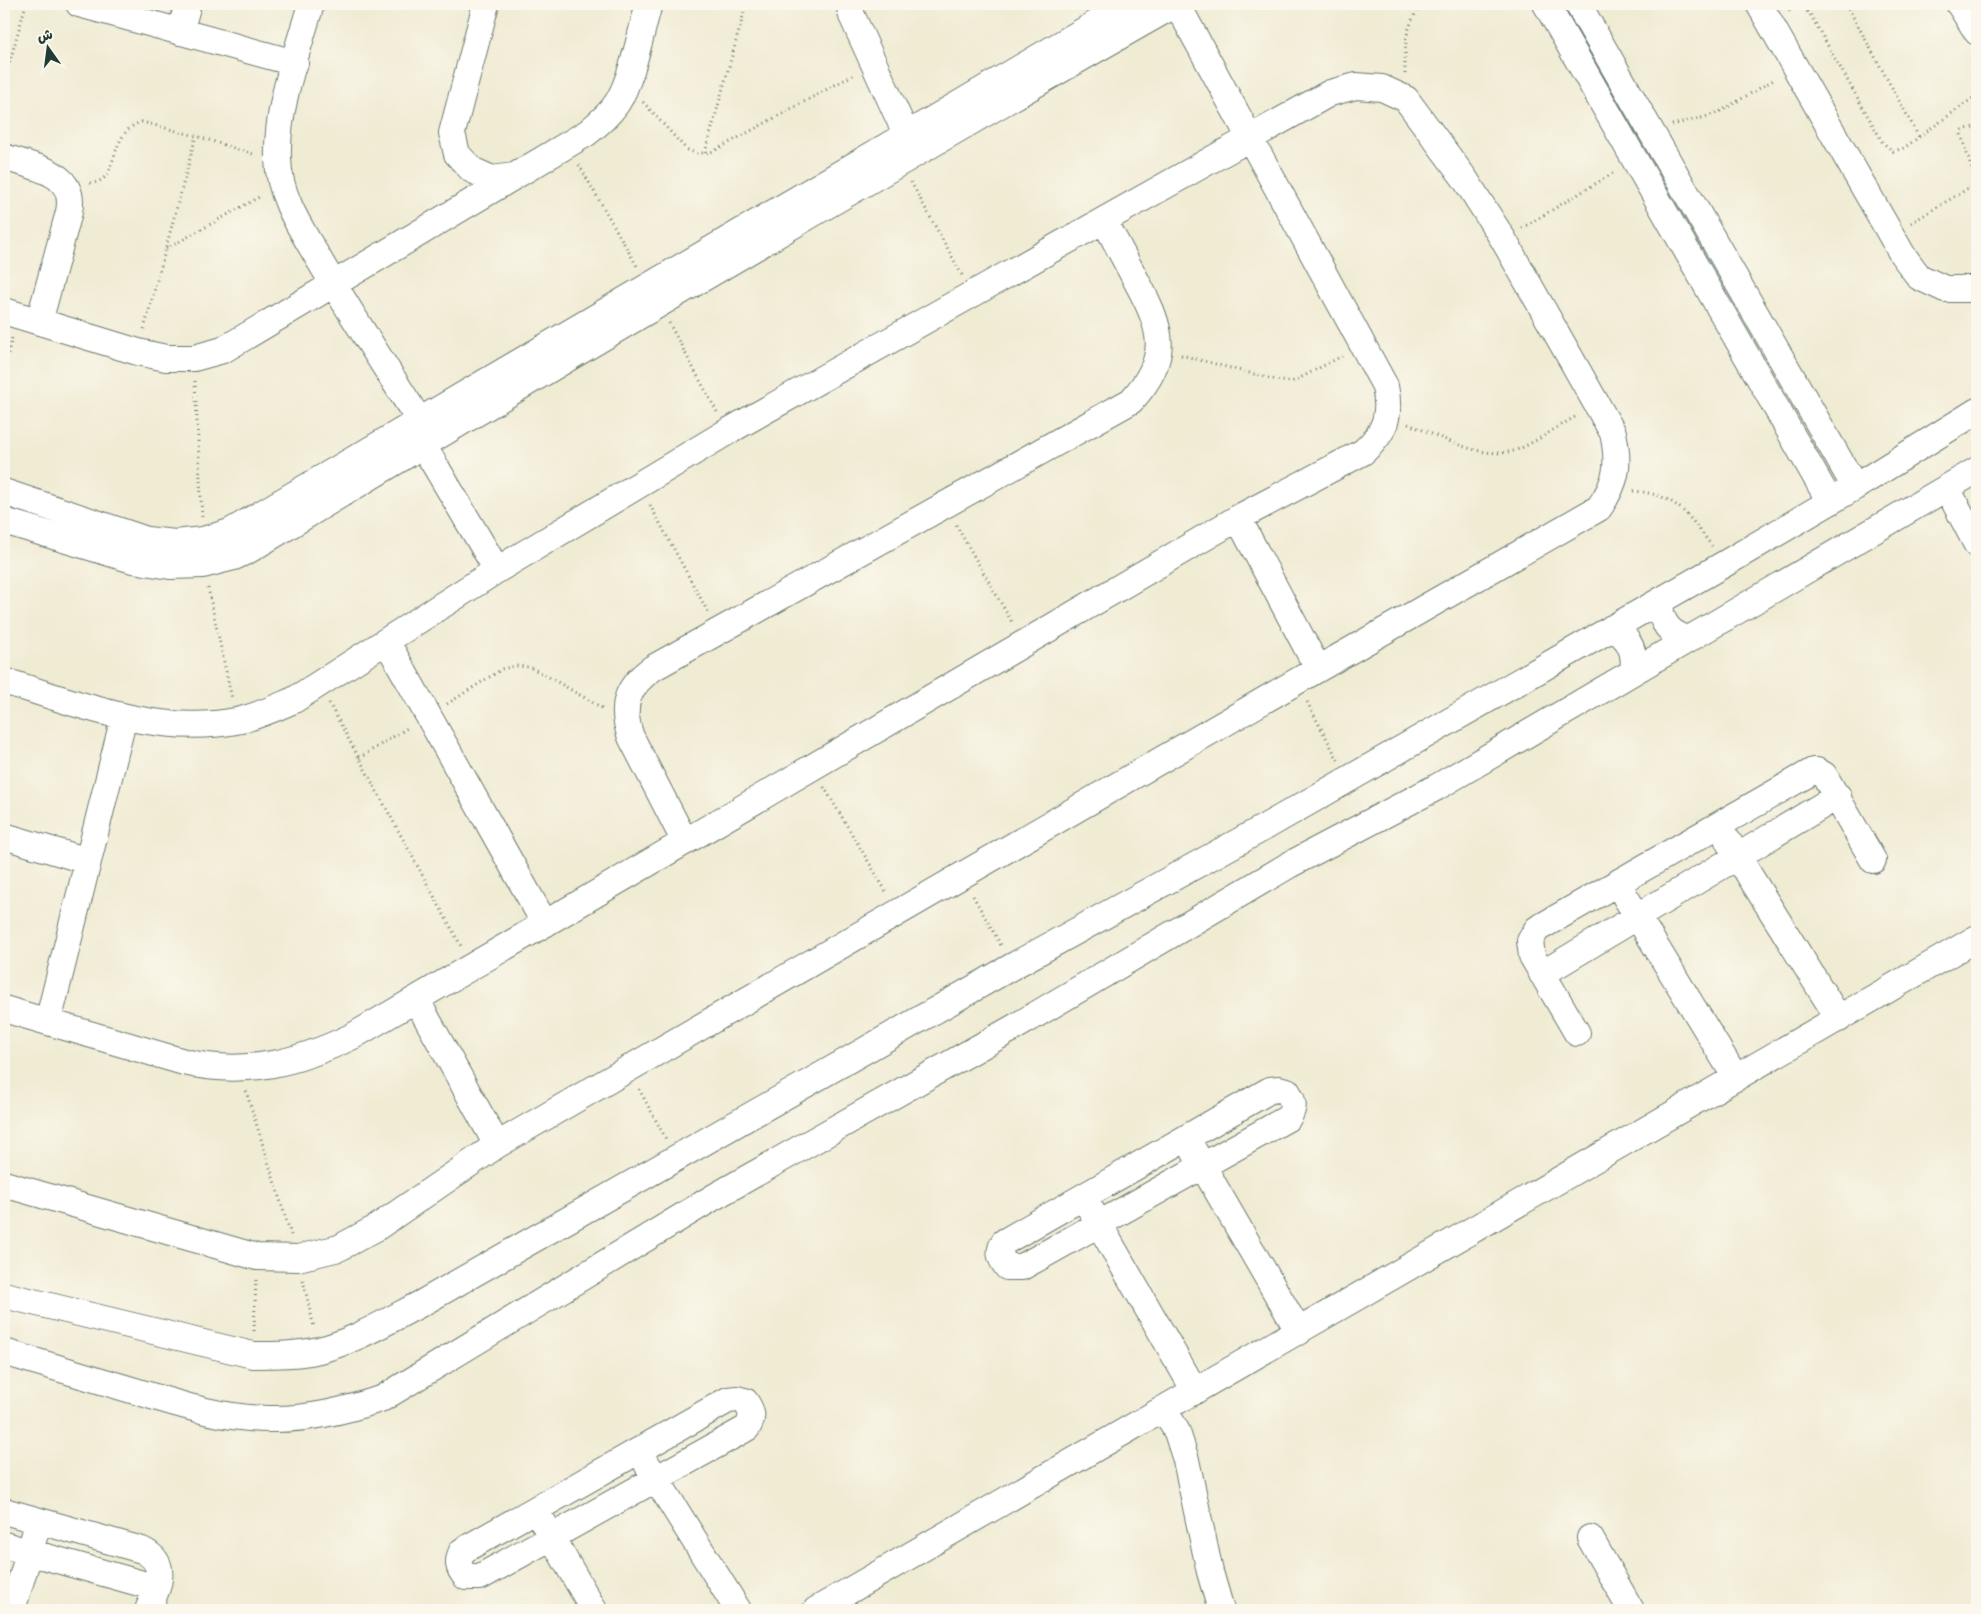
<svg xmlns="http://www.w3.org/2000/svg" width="1981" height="1614" font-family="'Playpen Sans','Playpen Sans Arabic',sans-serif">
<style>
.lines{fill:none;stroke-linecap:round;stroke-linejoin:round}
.minor-casing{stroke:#687a6c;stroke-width:28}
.path{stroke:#687a6c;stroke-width:3;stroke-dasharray:1 4;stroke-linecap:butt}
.minor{stroke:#fff;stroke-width:26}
</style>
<rect width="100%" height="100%" fill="#fbf7ec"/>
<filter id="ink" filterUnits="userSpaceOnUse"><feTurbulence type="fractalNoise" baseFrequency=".02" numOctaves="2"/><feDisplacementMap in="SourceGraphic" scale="10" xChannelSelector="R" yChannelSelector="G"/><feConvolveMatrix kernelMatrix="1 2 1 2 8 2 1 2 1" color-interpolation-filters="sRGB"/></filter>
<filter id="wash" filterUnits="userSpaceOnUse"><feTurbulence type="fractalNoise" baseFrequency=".0096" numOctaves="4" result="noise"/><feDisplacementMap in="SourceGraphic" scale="20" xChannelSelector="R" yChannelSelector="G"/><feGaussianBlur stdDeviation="1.12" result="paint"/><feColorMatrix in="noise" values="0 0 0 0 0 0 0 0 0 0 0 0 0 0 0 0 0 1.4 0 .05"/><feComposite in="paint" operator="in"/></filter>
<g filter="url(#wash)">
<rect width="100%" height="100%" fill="#f0ebd3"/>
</g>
<g filter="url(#ink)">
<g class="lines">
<g class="minor-casing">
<path id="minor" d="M79,4L295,63
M311,4C297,53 276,108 278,159C279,198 302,230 321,263C352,316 386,368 419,420
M486,4L452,133L457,154L472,170L492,179L514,176
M849,4L852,16L906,134
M1546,4L1830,502
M1578,4L1855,487
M1759,4L1902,254L1919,277L1945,289H1973L1977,287
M1959,4L1977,32
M180,32L188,4
M4,157C33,167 77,171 69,212L39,322
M4,311L138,352L166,358H194L223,350L587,133C598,124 609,115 617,103C632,80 641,31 649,4
M423,445L497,570
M1947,488L1977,545
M4,492L147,540L175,543L203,540L230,532L1129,4
M1238,518L1318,669
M4,521L133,560L170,566L203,565L234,557L249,550C556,364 864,181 1176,4
M1660,601C1660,622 1669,634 1689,639
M1612,628C1630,638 1636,652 1633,672
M387,642L545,924
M4,681C79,704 156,736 236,721C256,717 275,708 294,700L497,570L727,432L1330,93L1356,86L1382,88L1406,99L1465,179L1503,239L1613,433C1620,465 1617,482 1599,508L1318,669L497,1145L376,1228L339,1248L298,1258L257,1257L4,1184
M4,836L88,861
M1728,841L1839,1019
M685,842L631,737C620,706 626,687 653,668L1131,401C1171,358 1163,330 1137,282C1126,261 1115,241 1104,220
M1617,883L1736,1078
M1542,974L1838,796
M416,999L497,1145
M4,1009L184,1062C246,1076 297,1063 353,1036L1238,518L1363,452C1386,432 1391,415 1385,386L1177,4
M48,1022L124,717
M1577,1033L1532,956L1530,941L1537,929L1813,771H1817L1824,775L1873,860
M1279,1089L1287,1091C1294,1102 1295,1107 1288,1118L1022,1267H1007C1000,1258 998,1252 1004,1242L1270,1090Z
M1194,1151L1299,1332
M1091,1210L1195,1391
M4,1295L253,1355C275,1355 297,1355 319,1350C355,1341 389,1320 422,1303L1013,966L1265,827L1726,563L1855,487L1977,411
M4,1352C47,1365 91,1378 135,1391C180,1405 227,1420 275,1419C313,1419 348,1410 383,1398L714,1197L1015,1027L1289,865L1437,787L1977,470
M737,1399L745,1401C752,1411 754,1417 747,1428L480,1577H466C458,1568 457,1562 462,1551L728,1400Z
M1164,1409L1177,1432L1186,1460L1210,1572L1221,1610
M647,1464L738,1610
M4,1511L142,1550C171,1564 157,1588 148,1610
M543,1522L594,1610
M1590,1538L1631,1610
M4,1545L157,1588
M12,1610L35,1534
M816,1610L1977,938"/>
</g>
<path class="path" d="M1846,4L1919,137
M1789,11L1794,8H1803L1810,14L1883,143L1893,151L1904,148L1977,95
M1405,74C1405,43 1404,31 1421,4
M4,82L26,4
M643,102L686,149C696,154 703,154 714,151L855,74
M1672,125L1705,117L1721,111L1775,79
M705,153L745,9L748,4
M579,165L638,268
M911,182L962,275
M90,183C99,183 104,179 109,172C116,153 119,128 142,122L196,136L256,155
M1976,183L1961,134L1963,130L1977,126
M1911,223L1977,183
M1522,228L1615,172
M166,249L261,196
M669,323L717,412
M144,329L196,136
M1181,355L1280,381L1291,382L1298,379L1342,356
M4,368L12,338
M195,381L202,517
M1408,424C1440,436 1485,463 1519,449C1539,440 1558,426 1577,416
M1633,491C1677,494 1688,515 1712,546
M650,505L708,612
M956,525L1013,624
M208,588L232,699
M1307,702L1338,760
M329,703L461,946
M447,704L502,669L516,666L529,667L542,673L604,709
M359,758L409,727
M824,787L887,893
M973,896L1002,947
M639,1089L666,1139
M246,1091L291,1235
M303,1280L314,1327
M254,1331L256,1280"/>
<use href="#minor" class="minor"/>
</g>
</g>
<rect width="1981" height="1614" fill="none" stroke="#fbf7ec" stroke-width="20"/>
<g transform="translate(48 48) rotate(346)" stroke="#fbf7ec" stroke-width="4" paint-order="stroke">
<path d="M0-4L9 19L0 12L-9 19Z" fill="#1f3d34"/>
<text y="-8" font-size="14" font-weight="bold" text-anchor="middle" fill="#1f3d34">ش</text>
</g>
</svg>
